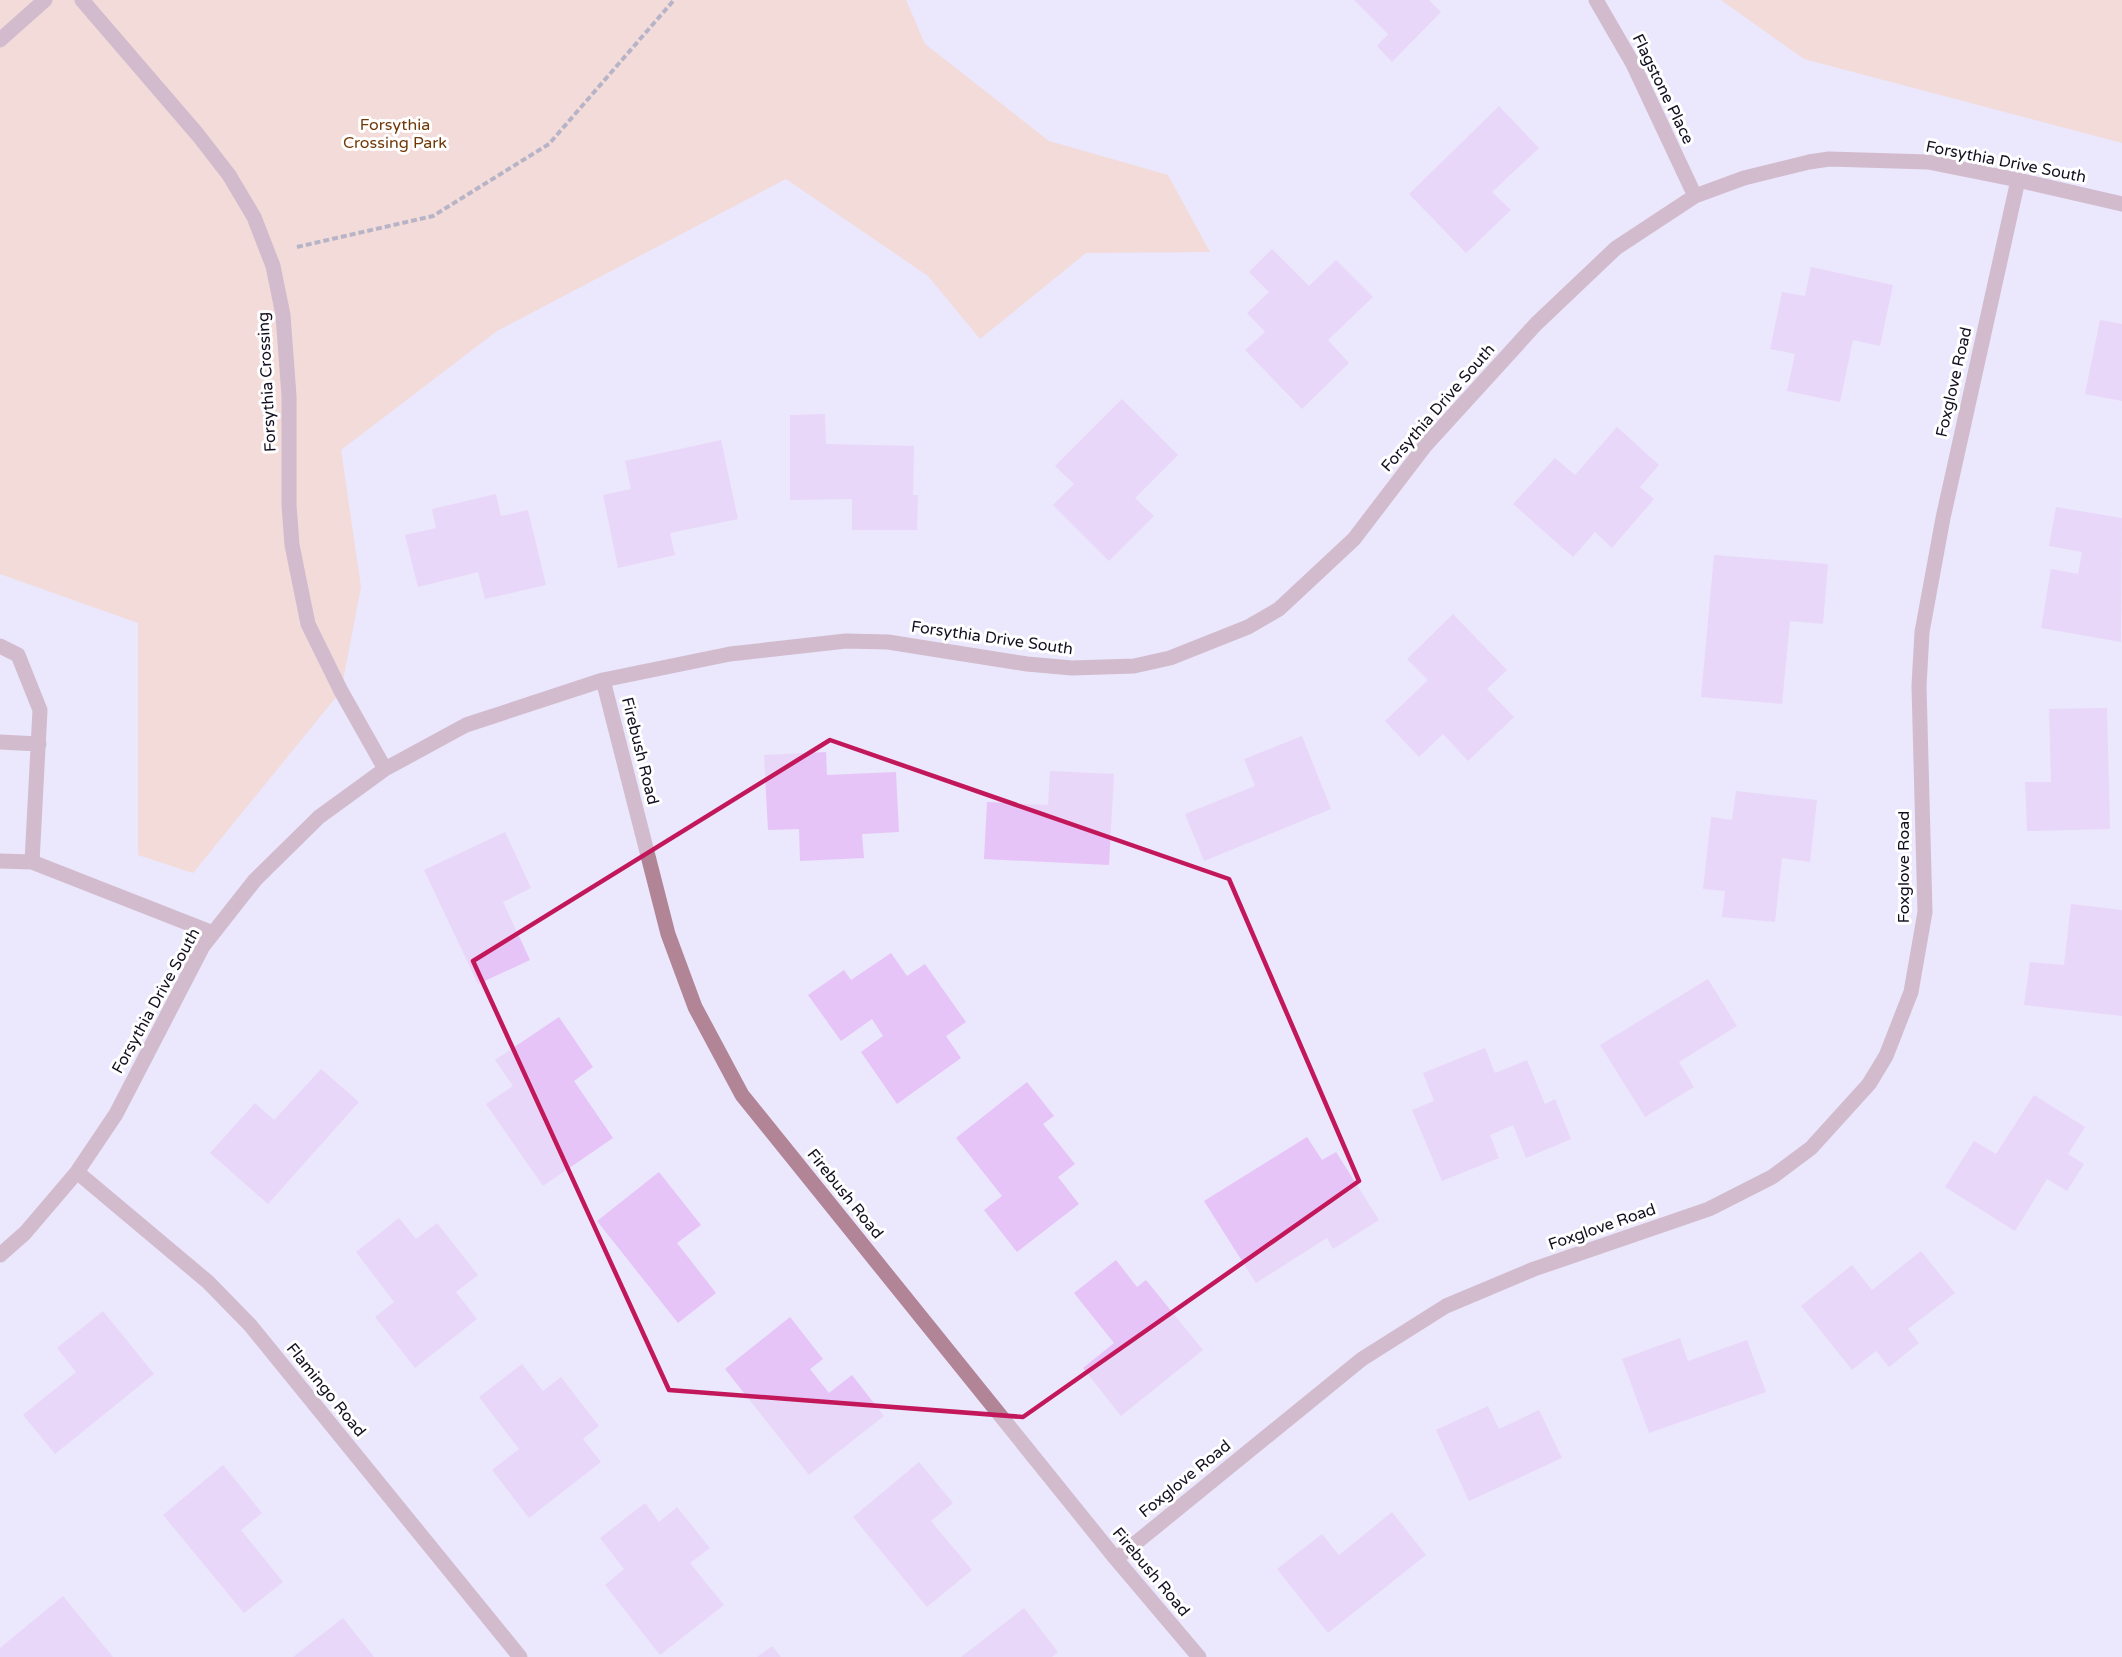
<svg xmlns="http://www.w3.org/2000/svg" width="2122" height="1657" font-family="'Varela Round',sans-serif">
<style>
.green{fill:#fbccaf}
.building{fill:#e6c4f7}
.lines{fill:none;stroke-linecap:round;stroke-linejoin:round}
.path{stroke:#7b778a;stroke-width:4;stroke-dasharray:6 3;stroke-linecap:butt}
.lane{stroke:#b28596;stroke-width:15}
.street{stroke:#b28596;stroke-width:15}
.marked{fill:none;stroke:#c2185b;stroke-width:4.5;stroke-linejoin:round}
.labels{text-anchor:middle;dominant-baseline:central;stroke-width:6;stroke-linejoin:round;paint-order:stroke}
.street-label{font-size:16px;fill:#141021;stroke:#fff}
.park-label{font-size:16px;fill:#713807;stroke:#fff}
</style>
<rect width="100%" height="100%" fill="#ebe7fc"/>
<path class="green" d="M0,0H906L925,44L1049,141L1168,175L1210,252L1086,253L980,339L928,276L786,179L497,331L341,450L361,587L341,691L193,873L138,855V623L0,574Z
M1721,0H2122V143L1804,59Z"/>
<path class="building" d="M1354,0H1429L1441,12L1392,62L1377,46L1388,34Z
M1499,106L1539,148L1492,192L1511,210L1466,253L1409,194Z
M1272,249L1309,286L1336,260L1373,297L1328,340L1349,363L1302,409L1245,350L1265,332L1247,313L1269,292L1249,272Z
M1811,267L1893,285L1880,346L1853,340L1840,402L1787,391L1795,354L1770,349L1782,292L1805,296Z
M2100,320L2122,324V401L2085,394Z
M1122,399L1178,455L1135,498L1154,516L1109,561L1053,505L1074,484L1055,466Z
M825,414L826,444L914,446L913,495H918L917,530H852V499L790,500V415Z
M1617,427L1659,465L1640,487L1654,499L1612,548L1595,532L1573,557L1513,504L1555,458L1575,475Z
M721,440L738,519L670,533L675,555L618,568L603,495L631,489L625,461Z
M496,494L501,516L528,510L546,585L485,599L478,572L418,587L405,535L436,528L432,509Z
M2056,507L2122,518L2121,642L2041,628L2051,569L2078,574L2082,552L2049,546Z
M1714,555L1828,564L1823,624L1790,621L1782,704L1701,697Z
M1453,614L1507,670L1487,689L1514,717L1468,761L1443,734L1419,757L1385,721L1428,680L1407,659Z
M2107,708L2110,829L2027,831L2025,782H2051L2049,709Z
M1302,736L1331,809L1204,861L1185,814L1255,786L1244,759Z
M826,752L827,775L896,772L899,832L862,834L864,858L800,861L799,829L768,830L764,755Z
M1050,771L1114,774L1109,865L984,859L987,802L1048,805Z
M1736,791L1817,800L1810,862L1782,858L1775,922L1722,917L1725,891L1703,889L1711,817L1732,820Z
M505,832L531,888L503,902L530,960L478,984L424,870Z
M2071,904L2122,910V1016L2024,1005L2030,962L2064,965Z
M891,953L907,976L925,964L966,1022L946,1036L961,1058L897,1104L861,1052L883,1036L872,1019L841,1041L808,995L844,970L851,980Z
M1708,979L1737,1026L1679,1062L1694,1087L1645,1117L1600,1045Z
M559,1017L593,1067L574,1081L613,1138L543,1186L486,1104L513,1086L495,1060Z
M1485,1048L1495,1073L1527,1060L1545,1104L1555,1099L1571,1139L1526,1158L1513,1125L1490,1135L1499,1158L1442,1181L1412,1110L1434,1101L1423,1073Z
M321,1069L359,1102L268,1204L210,1153L255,1103L274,1120Z
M1027,1082L1054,1116L1043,1124L1075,1164L1058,1177L1079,1204L1017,1252L984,1210L1002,1196L956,1138Z
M2034,1095L2085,1127L2068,1154L2084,1164L2067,1191L2047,1179L2015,1231L1945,1187L1974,1141L1996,1154Z
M1307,1137L1322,1160L1336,1152L1379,1220L1333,1249L1327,1238L1256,1283L1204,1201Z
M659,1172L701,1225L677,1243L716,1293L678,1323L597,1221Z
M399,1218L416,1239L437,1223L478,1275L456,1292L477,1319L415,1368L375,1317L394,1302L356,1252Z
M1921,1251L1955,1293L1908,1329L1919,1343L1889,1367L1876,1351L1852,1370L1801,1306L1852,1265L1872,1290Z
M1116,1260L1137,1287L1146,1280L1203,1350L1121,1416L1083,1368L1114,1343L1074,1293Z
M103,1311L154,1374L55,1454L23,1415L76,1372L57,1348Z
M790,1317L823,1359L810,1369L829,1393L852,1375L884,1416L809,1475L725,1369Z
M1680,1338L1688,1361L1747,1340L1766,1392L1649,1433L1622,1359Z
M522,1364L543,1391L561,1377L599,1426L583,1439L601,1462L529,1518L492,1470L519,1449L479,1397Z
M1488,1406L1499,1429L1539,1410L1562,1458L1469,1501L1436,1430Z
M919,1462L953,1503L931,1521L972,1570L927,1607L853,1517Z
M223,1465L262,1513L241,1530L283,1582L244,1613L163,1515Z
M645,1503L659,1522L677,1507L710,1548L690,1563L724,1605L660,1655L605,1585L624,1569L600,1538Z
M1392,1512L1426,1555L1328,1633L1277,1569L1322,1534L1339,1555Z
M63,1596L113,1657H0V1648Z
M1024,1608L1058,1652L1052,1657H961Z
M343,1618L374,1657H293Z
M772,1646L781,1657H757Z"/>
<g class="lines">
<path class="path" d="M297,247L433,216L549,144L674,0"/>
<path class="lane" d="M0,40L45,0
M0,646L18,655L40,710L32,862
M0,742L39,744
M0,861L32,862L213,933"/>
<path class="street" d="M82,0L198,135L229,175L254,217L273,266L283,315L289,396V505L292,545L308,624L341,691L385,769
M1596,0L1633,64L1695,196
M603,680L668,934L695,1007L742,1095L1116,1559L1199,1657
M77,1172L208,1282L250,1325L520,1657
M0,1255L25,1233L77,1172L116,1114L203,946L255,880L319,817L385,769L466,725L603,680L730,654L846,641L888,642L1027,664L1072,668L1134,666L1170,658L1248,627L1279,609L1354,539L1425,446L1536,324L1616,248L1695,196L1744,178L1809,162L1829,159L1928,162L2018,180L2122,204
M1116,1559L1362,1359L1446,1306L1534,1269L1709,1209L1772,1177L1811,1148L1869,1084L1886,1056L1911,992L1925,912L1919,686L1922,632L1943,518L2018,180"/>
</g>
<path d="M0 0H2122V1657H0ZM830,740L1229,879L1359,1181L1023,1417L669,1390L473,961Z" fill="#ebe7fc" fill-opacity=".55" fill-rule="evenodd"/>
<path class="marked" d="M830,740L1229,879L1359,1181L1023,1417L669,1390L473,961Z"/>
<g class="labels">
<g class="street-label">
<text transform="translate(1663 89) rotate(64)">Flagstone Place</text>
<text transform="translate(2006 162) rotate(11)">Forsythia Drive South</text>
<text transform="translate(267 382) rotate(-93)">Forsythia Crossing</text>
<text transform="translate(1954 382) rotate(-77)">Foxglove Road</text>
<text transform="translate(1438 408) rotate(-49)">Forsythia Drive South</text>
<text transform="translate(992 638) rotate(8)">Forsythia Drive South</text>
<text transform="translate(640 751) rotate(76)">Firebush Road</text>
<text transform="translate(1904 867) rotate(-90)">Foxglove Road</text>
<text transform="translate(156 1001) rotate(-61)">Forsythia Drive South</text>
<text transform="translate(845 1194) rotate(51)">Firebush Road</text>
<text transform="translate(1602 1227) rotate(-19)">Foxglove Road</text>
<text transform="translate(326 1390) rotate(51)">Flamingo Road</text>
<text transform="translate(1185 1479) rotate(-39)">Foxglove Road</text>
<text transform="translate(1151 1572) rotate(50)">Firebush Road</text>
</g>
<g class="park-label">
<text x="395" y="125">Forsythia<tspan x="395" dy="18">Crossing Park</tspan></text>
</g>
</g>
</svg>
